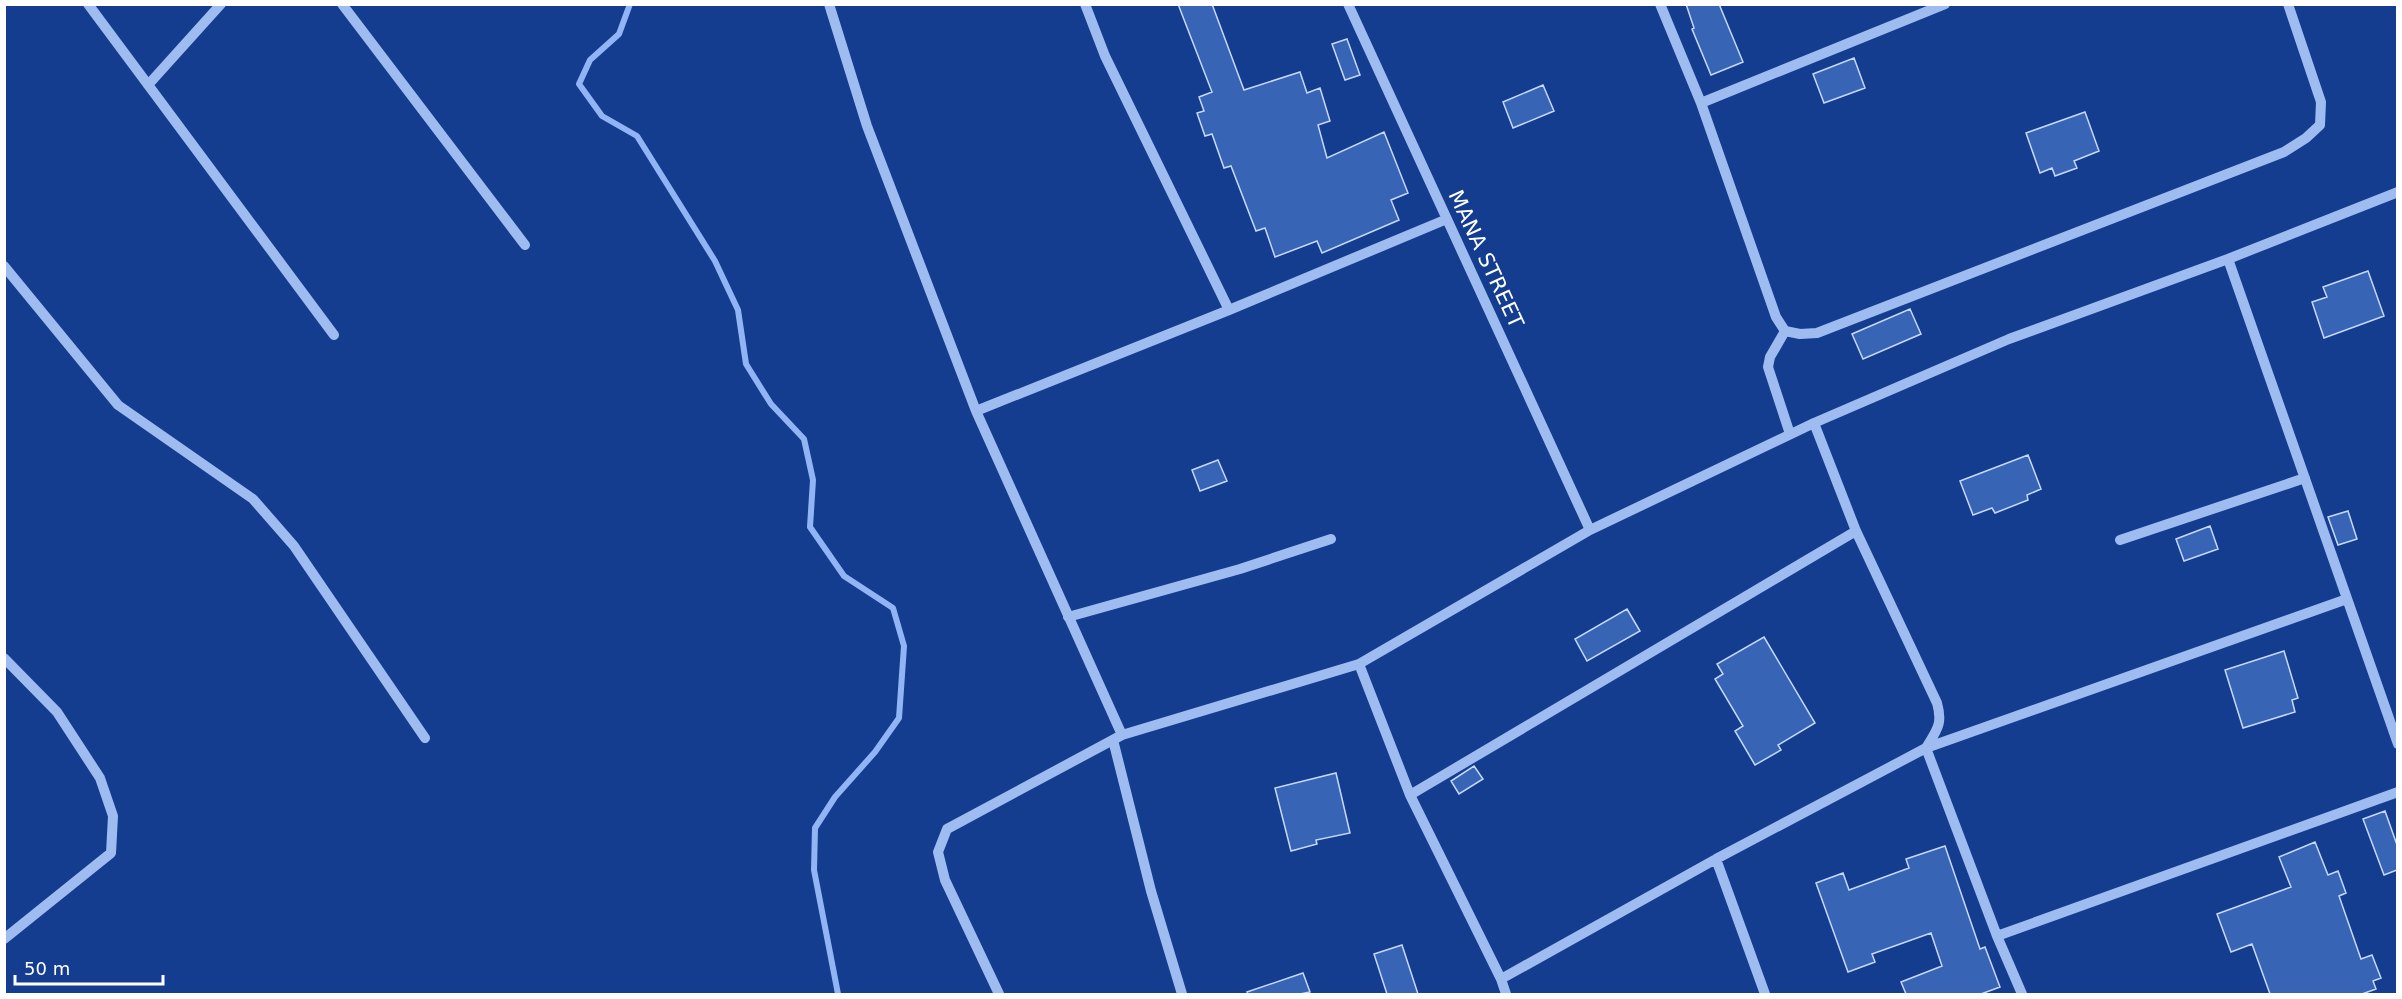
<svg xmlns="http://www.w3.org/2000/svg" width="2402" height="999" font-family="'DejaVu Sans',sans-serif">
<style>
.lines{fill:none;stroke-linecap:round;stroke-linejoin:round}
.stream{stroke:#91b5f4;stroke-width:6}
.building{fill:#3864b6;stroke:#c6d9fc;stroke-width:1.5}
.minor{stroke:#9fbcf1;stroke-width:10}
.labels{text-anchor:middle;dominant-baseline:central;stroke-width:6;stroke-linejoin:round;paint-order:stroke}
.street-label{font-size:21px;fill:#fff;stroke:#143d8f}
</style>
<rect width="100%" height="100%" fill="#143d8f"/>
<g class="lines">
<path class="stream" d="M630,4L619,34L590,60L579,84L602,116L637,136L715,261L738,310L746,364L771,404L804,439L813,480L810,527L844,576L893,608L904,646L899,718L875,752L835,797L815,828L814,870L838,994"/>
</g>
<path class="building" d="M1178,4H1212L1244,90L1300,72L1307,93L1320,88L1330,121L1318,125L1327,158L1384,132L1408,193L1391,200L1399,220L1322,253L1317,241L1275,257L1265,228L1256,231L1231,166L1224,168L1212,134L1205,136L1197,113L1204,111L1199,97L1212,92Z
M1686,4H1719L1743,62L1711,75L1692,29L1694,28Z
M1347,39L1360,75L1345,80L1332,44Z
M1854,58L1865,88L1824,103L1813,74Z
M1543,85L1554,111L1513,128L1503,102Z
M2085,112L2099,151L2074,161L2077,168L2055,176L2052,168L2040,173L2026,133Z
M2368,271L2384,316L2324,338L2312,302L2327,297L2323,287Z
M1910,309L1921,334L1863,359L1852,334Z
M2028,455L2041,489L2027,495L2028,500L1995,513L1992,508L1973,515L1960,481Z
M1218,460L1227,481L1200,491L1192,470Z
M2348,511L2357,539L2338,545L2328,517Z
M2210,526L2218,549L2184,561L2176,539Z
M1627,609L1640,631L1587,661L1575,639Z
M1764,637L1815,723L1778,745L1781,750L1755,765L1735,731L1743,726L1715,679L1723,674L1717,664Z
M2284,651L2298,698L2292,700L2295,712L2243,728L2225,670Z
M1474,766L1483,779L1459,794L1451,781Z
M1336,773L1350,833L1316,840L1317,844L1291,851L1275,788Z
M2385,811L2397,845V870L2384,875L2363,819Z
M2315,842L2328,875L2338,871L2346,893L2339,896L2361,959L2372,955L2381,978L2373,981L2376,989L2362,994H2270L2252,944L2231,952L2217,914L2291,887L2279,857Z
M1945,846L1980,949L1985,947L2000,987L1981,994H1906L1901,982L1942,966L1931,933L1872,954L1875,962L1848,972L1816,883L1843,873L1849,890L1909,868L1906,859Z
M1402,945L1418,994H1387L1374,954Z
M1303,973L1310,992L1300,994H1248L1247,992Z"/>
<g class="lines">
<path class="minor" d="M88,4L334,335
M342,4L525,245
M829,4L867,126L976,411L1122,735
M1085,4L1105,56L1229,310
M1348,4L1590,530
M1660,4L1701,103L1776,317L1785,331L1800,334L1817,333L2284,152L2306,138L2320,125L2321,102L2288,4
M148,85L221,4
M1701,103L1945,4
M2228,259L2398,744
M4,266L118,405L253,499L294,546L425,738
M1785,331L1770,357L1768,367L1790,434
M976,411L1229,310L1447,219
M1814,423L1856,531L1937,703C1943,724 1937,730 1926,748L1997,936L2022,994
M2120,540L2305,478
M1068,617L1240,569L1331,539
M4,658L57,712L100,778L113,816L111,853L4,939
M1359,664L1410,795L1501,979L1506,994
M1113,740L1151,891L1182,994
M1410,795L1856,531
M1716,859L1765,994
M1997,936L2398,792
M1501,979L1716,859L1926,748L2347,599
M999,994L945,880L938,852L947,829L1122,735L1359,664L1590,530L1814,423L2009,339L2228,259L2398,192"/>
</g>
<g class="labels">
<g class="street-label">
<text transform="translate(1486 259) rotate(65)">MANA STREET</text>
</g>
</g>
<rect width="2402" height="999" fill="none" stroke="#ffffff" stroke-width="12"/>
<path d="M15 975v9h148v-9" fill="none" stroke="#ffffff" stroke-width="3"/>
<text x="24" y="975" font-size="18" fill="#ffffff" stroke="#143d8f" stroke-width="4.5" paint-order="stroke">50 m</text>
</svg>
